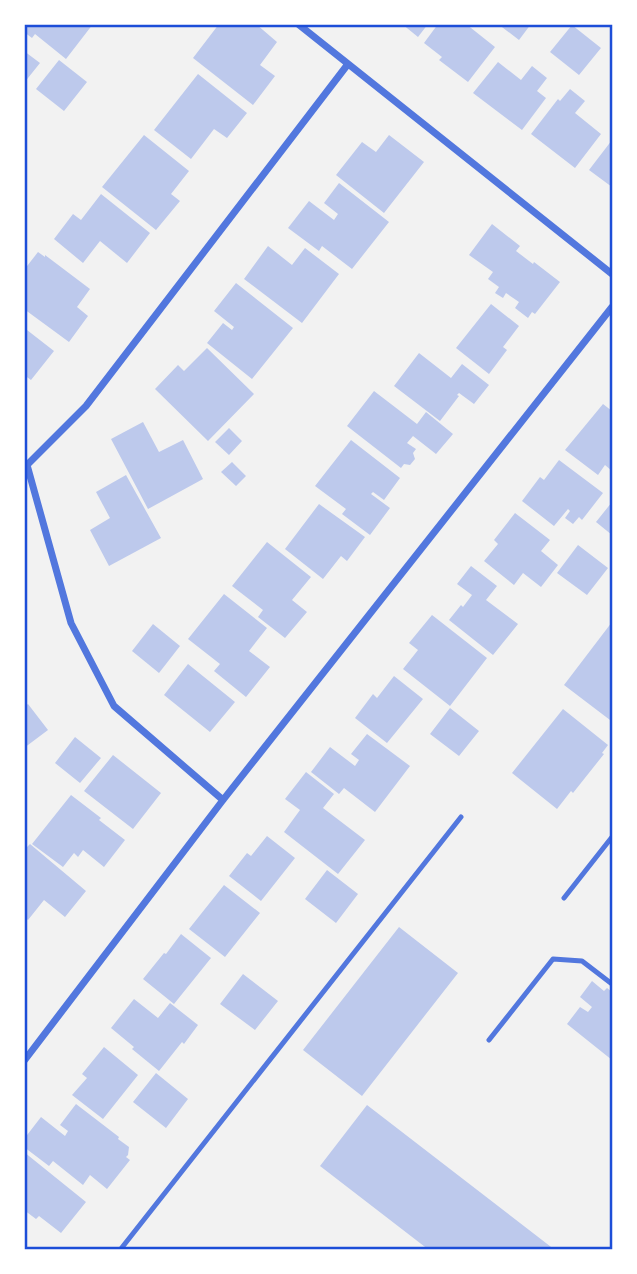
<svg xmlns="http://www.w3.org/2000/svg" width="637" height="1274" font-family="'IBM Plex Serif',serif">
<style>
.building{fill:#bdc9ec}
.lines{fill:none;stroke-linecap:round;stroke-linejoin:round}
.service{stroke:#5277de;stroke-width:5}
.minor{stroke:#5277de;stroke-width:7}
.neatline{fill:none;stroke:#1d4ed8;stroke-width:2.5}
</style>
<rect width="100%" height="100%" fill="#f2f2f2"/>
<path class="building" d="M24,24H93L66,59L35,34L32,38L24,32Z
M219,24H256L277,42L260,65L275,76L253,105L193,58Z
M402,24H428L418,37Z
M438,24H466L495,47L468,82L439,60L442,57L424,43Z
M498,24H531L519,40Z
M572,25L601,48L579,75L550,52Z
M24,51L40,63L24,83Z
M59,60L87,82L64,111L36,89Z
M498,62L521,80L532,66L547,78L537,91L546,98L522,130L473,93Z
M198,74L247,113L227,138L214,129L191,159L154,130Z
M570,89L585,101L575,113L601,134L575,168L531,134L558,99L560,101Z
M144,135L189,171L171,194L180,201L156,230L102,187Z
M389,135L424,162L384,213L336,175L362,142L376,152Z
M612,140V187L589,170Z
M339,183L389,222L352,269L322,246L319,251L288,228L309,201L334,220L338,214L324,203Z
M101,194L150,233L127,263L100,241L83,263L54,239L73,214L81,220Z
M492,224L520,246L516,251L533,264L534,262L560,282L535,314L532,312L528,318L515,308L519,302L506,293L503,298L495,293L499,287L488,279L493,272L469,255Z
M268,246L292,265L305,248L339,274L302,323L244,279Z
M38,252L45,257V255L90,289L77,307L88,316L69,342L24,309V270Z
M236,283L293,328L252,379L207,343L223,323L232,330L234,327L214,311Z
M491,304L519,326L503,347L507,350L489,374L456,348Z
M27,330L54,351L31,380L24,375V334Z
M207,348L254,394L208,441L155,389L178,365L184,371Z
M419,353L451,378L462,364L489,385L474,404L459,393L457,395L459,396L440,421L394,386Z
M374,391L417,424L426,412L453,434L436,454L413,436L407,443L416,449L413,453L415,459L410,465L404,464L401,468L347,426Z
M603,404L612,411V471L605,465L598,475L565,450Z
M143,422L159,452L183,440L203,479L148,509L111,439Z
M229,428L242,441L229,455L215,442Z
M351,440L400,478L384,500L373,492L371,494L390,508L370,535L342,514L346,509L315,486Z
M559,460L603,493L582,520L579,517L573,524L565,518L570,511L568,509L554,526L522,501L540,477L544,480Z
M232,462L246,476L236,486L221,472Z
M126,475L161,538L109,566L90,530L110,518L96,492Z
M612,502V535L596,522Z
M319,504L365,537L347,561L341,556L323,579L285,549Z
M515,513L550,540L541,551L558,565L541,587L523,573L514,585L484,561L498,544L494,540Z
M267,542L311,577L292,600L307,612L285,638L258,617L263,610L232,586Z
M578,545L608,568L587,595L557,573Z
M471,566L497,586L486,600L518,624L493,655L449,620L461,605L463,607L472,595L457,584Z
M224,594L267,628L249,651L270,667L246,697L214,671L220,664L188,639Z
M432,615L487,658L450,706L403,669L418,650L409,643Z
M612,622V718L610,720L564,685Z
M153,624L180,646L159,673L132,651Z
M188,664L235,702L210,732L164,695Z
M394,676L423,699L387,743L355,718L373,694L377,698Z
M28,704L48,730L24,748V707Z
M450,708L479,731L459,756L430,734Z
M563,709L608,745L602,753L604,754L573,793L571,791L557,809L512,773Z
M367,734L410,766L375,812L344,788L339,794L311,772L330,747L355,766L359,760L351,754Z
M75,737L101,758L80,783L55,763Z
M113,755L161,793L133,829L84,791Z
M306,772L334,794L323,808L365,840L338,874L284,832L300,810L285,799Z
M71,795L101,818L99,820L125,840L104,867L83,850L78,857L74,853L63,867L32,844Z
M267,836L295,858L261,901L229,876L247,853L251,856Z
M30,844L86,891L65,917L44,900L28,920L24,917V850Z
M327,870L358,894L336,923L305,899Z
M224,885L260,913L225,957L189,929Z
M399,927L458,973L362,1096L303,1050Z
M181,934L211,958L174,1004L143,979L164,953L166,954Z
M243,974L278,1001L255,1030L220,1004Z
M592,981L604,991L607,988L612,992V1060L567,1024L580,1007L588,1012L592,1007L580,997Z
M134,999L158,1018L170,1003L198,1025L184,1044L182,1042L159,1071L132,1049L134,1047L111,1028Z
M104,1047L138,1075L103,1119L72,1095L87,1078L82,1074Z
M156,1073L188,1099L166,1128L133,1102Z
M76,1104L119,1137L118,1139L129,1147L128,1155L126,1157L130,1160L107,1189L90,1175L83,1185L53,1161L49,1166L24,1147V1139L41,1117L65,1136L68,1131L60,1125Z
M367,1105L555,1250H429L320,1166Z
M24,1152L86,1202L61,1233L39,1216L36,1219L24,1210Z"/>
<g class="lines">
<path class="service" d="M564,898L612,837
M489,1040L553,959L582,961L612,984
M120,1250L461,817"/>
<path class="minor" d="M298,24L612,274
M223,800L114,706L71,623L27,465L86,406L348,64
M24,1061L223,800L612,307"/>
</g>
<rect width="637" height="1274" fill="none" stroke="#ffffff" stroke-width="52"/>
<rect x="26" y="26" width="585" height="1222" class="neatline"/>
</svg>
